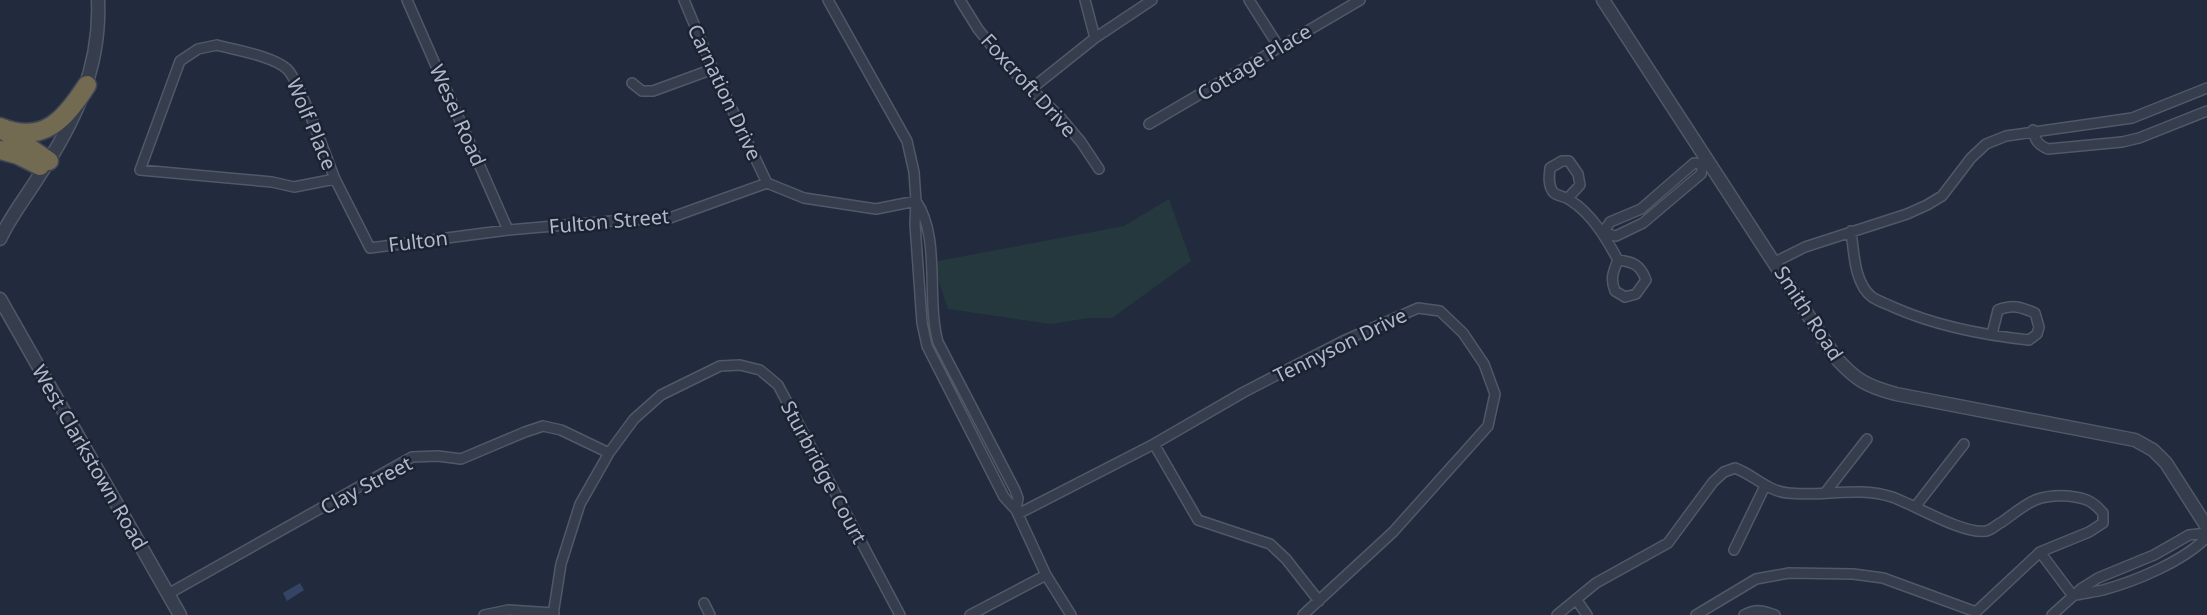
<svg xmlns="http://www.w3.org/2000/svg" width="2207" height="615" font-family="'Noto Sans',sans-serif">
<style>
.green{fill:#24383e}
.water{fill:#354365}
.lines{fill:none;stroke-linecap:round;stroke-linejoin:round}
.minor-casing{stroke:#515868;stroke-width:12}
.tertiary-casing{stroke:#515868;stroke-width:15}
.motorway-casing{stroke:#3e4555;stroke-width:21}
.minor{stroke:#363d4d;stroke-width:9}
.tertiary{stroke:#363d4d;stroke-width:12}
.motorway{stroke:#736a52;stroke-width:18}
.labels{text-anchor:middle;dominant-baseline:central;stroke-width:5;stroke-linejoin:round;paint-order:stroke}
.street-label{font-size:20px;fill:#b1b8c9;stroke:#1b2232}
</style>
<rect width="100%" height="100%" fill="#222a3d"/>
<path class="green" d="M1169,199L1191,261L1112,318H1089L1051,324L948,309L932,262L1124,226Z"/>
<path class="water" d="M300,583L304,590L287,601L283,593Z"/>
<g class="lines">
<g class="minor-casing">
<path id="minor" d="M407,0L508,230
M684,0L713,69L767,183
M960,0L978,29L1007,65L1059,116L1081,142L1099,169
M1085,0L1095,38
M1249,0L1279,47
M217,45C235,50 273,56 287,69C299,80 327,159 335,179L294,187L272,182L140,170L180,61L198,49Z
M632,83L642,91H653L713,69
M1031,89L1095,38L1152,0
M1149,124L1360,0
M2033,130C2035,140 2038,145 2048,149L2122,142L2139,138L2207,111
M1703,164L1701,174L1643,223L1616,236L1603,233L1610,222L1641,209L1694,163L1703,164L1707,161
M335,179L370,248L508,230L623,220L667,219L767,183L804,198L876,209L916,201L914,172L907,141L828,0
M1568,198L1580,185L1578,174L1569,161H1562L1550,168C1549,176 1548,185 1553,192C1558,197 1565,196 1570,200C1592,214 1606,238 1618,260C1613,272 1610,279 1615,291L1625,297L1636,294L1646,280C1640,264 1633,262 1618,260
M1851,231C1854,252 1854,283 1872,297C1878,301 1887,304 1893,307C1936,326 1982,335 2029,340L2037,334L2039,327L2035,313C2021,307 2012,304 1998,310L1992,334
M1775,262L1805,247L1907,214L1927,205L1942,196L1971,158L1986,144L2006,136L2132,118L2207,88
M1154,444L1198,520L1270,544L1286,559L1319,601
M1825,493L1867,439
M1915,507L1964,444
M1016,510L1018,498L1015,490L938,342C926,299 941,237 916,201L915,224L922,323L927,346L1004,497L1016,510L1046,575L1071,615
M1018,514L1154,444L1244,392L1343,341L1418,308L1440,311L1463,333L1484,364L1495,394L1488,426L1393,532L1303,615
M1734,550L1765,486
M2040,552L2073,596
M168,594L412,457L438,456L461,459L525,432L543,426L561,430L609,453
M2076,595C2085,593 2094,592 2103,590C2136,581 2184,561 2207,537
M1576,599L1587,615
M704,603L710,615
M484,615L508,610L554,613
M553,615L561,564L580,504L609,453L634,419L661,395L720,366L740,365L760,370L778,385L900,615
M970,615L1046,575
M1557,615L1596,583L1668,543L1713,482L1724,472L1735,468C1754,475 1767,491 1788,493C1822,497 1858,486 1892,497C1915,505 1964,535 1986,531C1992,530 1997,524 2002,522C2027,504 2035,494 2068,496C2085,498 2092,500 2103,513V523L2089,532L2040,552L1976,612L1883,578L1853,574L1789,573L1756,579L1696,615
M1744,615C1755,609 1763,610 1775,615
M2052,615L2082,588L2098,578L2154,555L2189,535L2207,533"/>
</g>
<g class="tertiary-casing">
<path id="tertiary" d="M1603,0L1836,358C1856,380 1866,386 1896,394L2135,440L2153,450L2166,463L2207,527
M0,239C10,217 26,197 39,176C75,122 101,67 98,0
M0,299L180,615"/>
</g>
<g class="motorway-casing">
<path id="motorway" d="M0,127C44,145 65,119 87,85
M6,132L49,161
M0,150L18,155L40,166"/>
</g>
<use href="#minor" class="minor"/>
<use href="#tertiary" class="tertiary"/>
<use href="#motorway" class="motorway"/>
</g>
<g class="labels">
<g class="street-label">
<text transform="translate(1254 62) rotate(-31)">Cottage Place</text>
<text transform="translate(1029 85) rotate(48)">Foxcroft Drive</text>
<text transform="translate(725 92) rotate(65)">Carnation Drive</text>
<text transform="translate(458 115) rotate(66)">Wesel Road</text>
<text transform="translate(312 124) rotate(67)">Wolf Place</text>
<text transform="translate(609 221) rotate(-5)">Fulton Street</text>
<text transform="translate(418 241) rotate(-7)">Fulton</text>
<text transform="translate(1809 313) rotate(57)">Smith Road</text>
<text transform="translate(1340 345) rotate(-26)">Tennyson Drive</text>
<text transform="translate(90 457) rotate(60)">West Clarkstown Road</text>
<text transform="translate(824 472) rotate(62)">Sturbridge Court</text>
<text transform="translate(366 485) rotate(-28)">Clay Street</text>
</g>
</g>
</svg>
